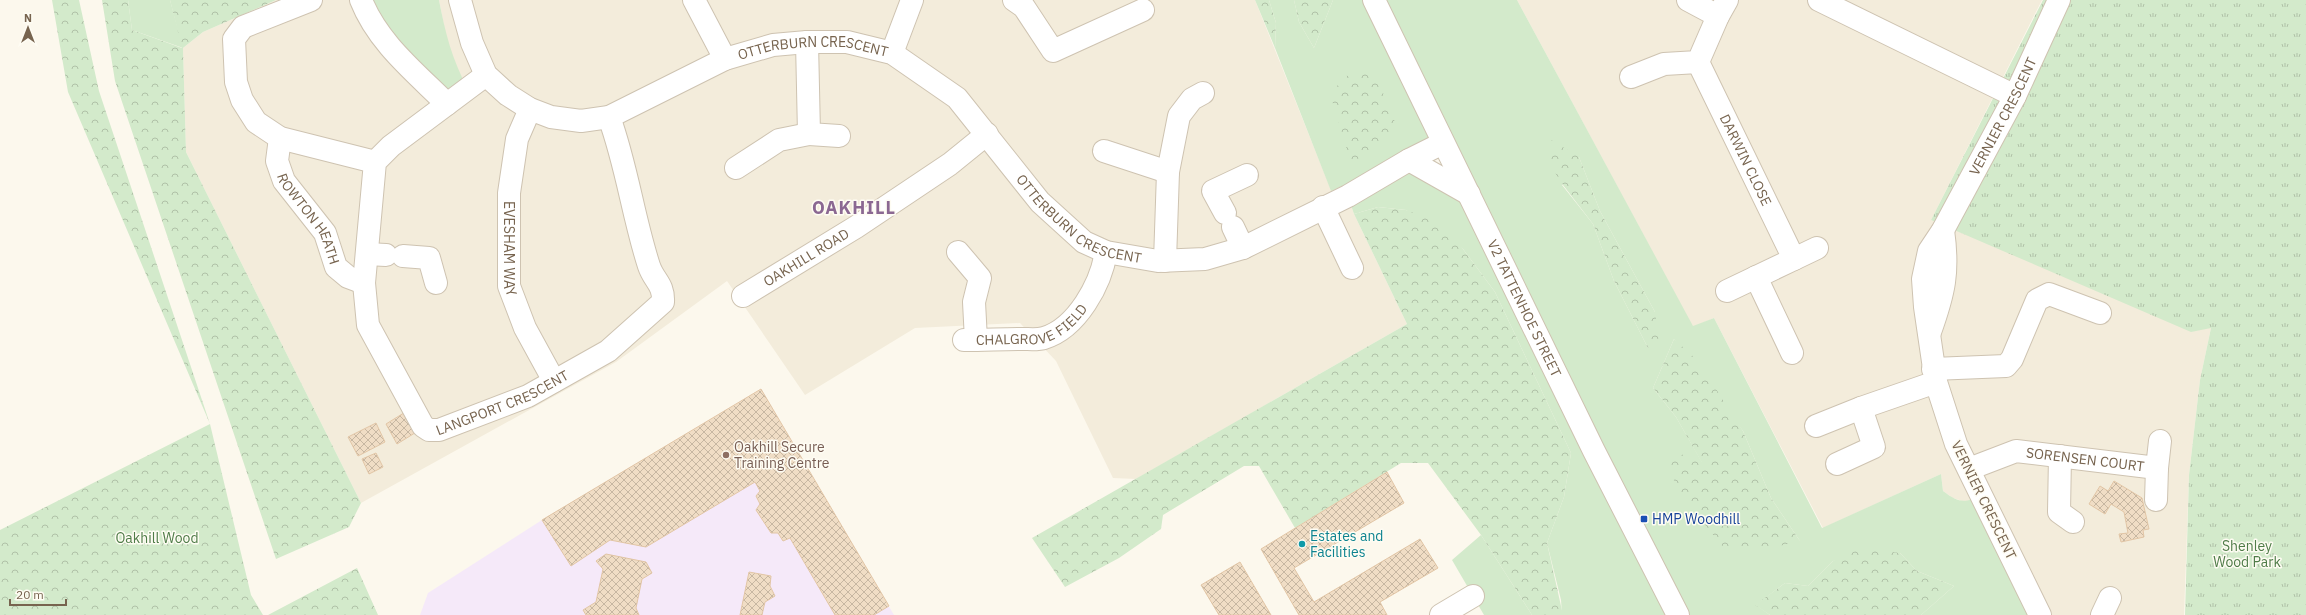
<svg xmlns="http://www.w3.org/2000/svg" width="2306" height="615" font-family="'IBM Plex Sans',sans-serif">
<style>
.residential{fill:#f3ecdb}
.education{fill:#f5e9f9}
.grass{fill:#d3eacb;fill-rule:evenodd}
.forest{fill:url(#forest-crowns)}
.park{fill:url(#park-tufts)}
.building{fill:url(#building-cross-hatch);stroke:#e2c6a6}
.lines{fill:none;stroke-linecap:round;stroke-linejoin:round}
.minor-casing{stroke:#cec3b1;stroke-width:24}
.minor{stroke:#fff;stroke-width:22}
.education-dot{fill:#8d6e63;stroke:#fefcf3;stroke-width:1.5}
.transit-dot{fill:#1a4fb4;stroke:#fefcf3;stroke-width:1.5}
.culture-dot{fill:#0f9aa8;stroke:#fefcf3;stroke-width:1.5}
.labels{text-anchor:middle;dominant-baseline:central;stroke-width:3;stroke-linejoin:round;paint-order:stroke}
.street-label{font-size:14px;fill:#77644f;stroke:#fefcf3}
.education-label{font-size:14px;fill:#785e54;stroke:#fefcf3;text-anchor:start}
.transit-label{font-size:14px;fill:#164399;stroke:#fefcf3;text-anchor:start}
.culture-label{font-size:14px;fill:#0d838f;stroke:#fefcf3;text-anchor:start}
.park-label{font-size:14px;fill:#4f7c48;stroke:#fefcf3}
.district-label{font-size:18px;font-weight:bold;letter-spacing:1px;fill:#8b6892;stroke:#fefcf3}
</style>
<defs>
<pattern id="forest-crowns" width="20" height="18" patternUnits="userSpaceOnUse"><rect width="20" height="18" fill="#d3eacb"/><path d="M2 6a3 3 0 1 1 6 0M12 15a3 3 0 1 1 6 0" fill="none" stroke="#b0c1a7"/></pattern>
<pattern id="park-tufts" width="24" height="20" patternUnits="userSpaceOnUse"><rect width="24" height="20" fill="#d3eacb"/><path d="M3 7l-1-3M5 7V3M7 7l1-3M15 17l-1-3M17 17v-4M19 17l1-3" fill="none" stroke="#b0c1a7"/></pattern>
<pattern id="building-cross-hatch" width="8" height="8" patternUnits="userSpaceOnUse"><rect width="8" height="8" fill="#f0ddc5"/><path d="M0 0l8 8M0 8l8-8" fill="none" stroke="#c7b7a2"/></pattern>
</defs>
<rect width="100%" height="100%" fill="#fcf8ed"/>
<path class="residential" d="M276,0H361L468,89L456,67L447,42L439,0H1255L1331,190L1344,185L1354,214L1407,324L1136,479L1113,478L1056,361L1020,323L915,328L805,395L727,281L616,362L361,503L186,152L183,48L203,32Z
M1517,0H2042L1931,220L2211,328L2200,380L2189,475L2184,615H2040L1981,496L1965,502L1953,498L1943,491L1941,474L1823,528L1714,318L1693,327Z"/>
<path class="education" d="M761,389L894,615H420L428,593L542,520Z"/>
<path class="grass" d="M128,0H170L183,48L132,30Z
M361,0H439C445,32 452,60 468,89L447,104Z
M1269,0H1294L1299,22L1314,48L1333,0H1517L1693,326L1714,318L1822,528L1941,474L1943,491C1959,503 1964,503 1981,496L2040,615H1921L1954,586L1917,571L1900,553L1833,561L1808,586L1785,583L1756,605L1770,615H1562L1561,600L1547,543L1564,497L1571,453L1495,292L1463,249L1406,210L1378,207L1354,214L1344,185L1331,191L1275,48L1276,23ZM1443,143L1468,193L1410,160ZM1579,157L1600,211L1655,312L1648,348L1614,281L1593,224L1562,185ZM1674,339L1743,431L1771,498L1800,541L1703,464L1676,417L1653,388Z
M1481,535L1532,615H1484L1452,560Z"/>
<path class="forest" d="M52,0H79L99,91L210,424L251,595L263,615H0V530L210,424L68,92Z
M102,0H128L132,30L182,48L170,0H276L203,32L183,48L186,152L361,503L349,527L276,559L115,81Z
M1255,0H1269L1276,23L1275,48Z
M1294,0H1333L1314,48L1299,22Z
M1374,71L1395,122L1381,145L1351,163L1330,94L1346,76Z
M1548,138L1579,157L1600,211L1655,312L1659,338L1648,348L1614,281L1593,224L1563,185L1552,168Z
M1378,207L1406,210L1433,220L1463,249L1495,292L1571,453L1564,497L1547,543L1563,615H1532L1481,535L1428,463H1401L1295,528L1259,466H1244L1163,515L1161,529L1119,558L1065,587L1032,538L1407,324L1354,214Z
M1674,339L1698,361L1743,431L1771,498L1800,541L1758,551L1723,547L1681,495L1668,468L1676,452L1702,463L1676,417L1653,388Z
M1862,548L1900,553L1917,571L1954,586L1921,615H1770L1755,605L1785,583L1808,586L1833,561Z
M357,568L378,615H268Z"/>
<path class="park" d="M2043,0H2306V615H2185L2189,475L2200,380L2211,328L2191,332L1931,220Z"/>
<path class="building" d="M761,389L889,606L874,615H835L790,538L783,541L778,533H771L756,510L760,504L756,496L760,491L755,482L646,547L610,540L571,566L542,520Z
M407,411L418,431L397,444L386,424Z
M376,423L385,442L358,456L348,437Z
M376,453L383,467L369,474L362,459Z
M1387,472L1404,503L1294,568L1314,602L1420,539L1438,568L1380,602L1387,615H1299L1261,549Z
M2114,481L2142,498L2149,529L2143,530L2144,537L2121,542L2119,534L2128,533L2124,512L2111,504L2105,514L2089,504L2100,486L2108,491Z
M606,554L646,562L652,573L642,579L636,608L639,615H586L583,610L596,602L603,569L596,561Z
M1240,562L1271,615H1219L1201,585Z
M749,572L771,576L770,586L775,596L765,602L762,615H740Z"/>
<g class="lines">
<g class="minor-casing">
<g id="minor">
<path d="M311,0L243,27L234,39L236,82L242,100L256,122L280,138L375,162"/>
<path d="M361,0C378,43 415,72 447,104"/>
<path id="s1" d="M460,0L472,43L486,75L508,95L530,109L551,117L581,121L609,117L725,59L773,45L807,42H847L892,53L957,98L1040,202L1084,242L1106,252L1158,261L1205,259L1243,248L1348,196L1409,160L1443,143"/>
<path d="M694,0L725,59"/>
<path d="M1014,0L1024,7L1053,51L1143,10"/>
<path id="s2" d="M1374,0L1594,451L1678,615"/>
<path d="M1688,0L1718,16L1727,0"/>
<path d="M1819,0L2015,96"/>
<path d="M807,42L809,134L839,136"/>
<path d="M892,53L912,0"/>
<path id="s3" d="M1698,62L1794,259L1817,248"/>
<path id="s4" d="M486,75L391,146L375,162L364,283L368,325L423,426L429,430H439L528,396L608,351L663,302C664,284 654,281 649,266C633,217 627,166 609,117"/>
<path d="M1631,77L1664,64L1698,62L1718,16"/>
<path id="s5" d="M530,109L517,139L509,193V286L525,328L554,381"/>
<path id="s6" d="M280,138L277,161L284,181L325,233L336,267L348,277L364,283"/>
<path d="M1104,151L1168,172"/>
<path d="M1409,160L1469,194"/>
<path d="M736,168L779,140L809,134"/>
<path d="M1323,207L1352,268"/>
<path d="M1225,213L1213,191L1247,175"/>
<path d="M1233,227L1243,248"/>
<path d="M958,252L980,278L974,302L976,340"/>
<path d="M367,254L386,255"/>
<path d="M403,256L429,258L436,283"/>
<path d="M1165,261L1168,172L1179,116L1192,99L1203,93"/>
<path d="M1756,277L1792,353"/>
<path d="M1727,291L1794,259"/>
<path id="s7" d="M743,296L856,227L950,164L987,134"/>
<path d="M1930,332C1944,293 1949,272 1943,230"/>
<path id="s8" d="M964,340C984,340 1003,339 1023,339C1029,339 1038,340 1044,338C1077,328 1101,284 1106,252"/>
<path d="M1933,369L2006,366L2012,359L2037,300L2049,294L2100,313"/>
<path d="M1816,426L1861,408"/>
<path d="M2060,456L2059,512L2073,522"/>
<path d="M1837,464L1874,447L1861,408L1936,382"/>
<path id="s9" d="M1969,469L2016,451L2157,468L2160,441"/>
<path d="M2156,500L2157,468"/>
<path d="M1441,615L1473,596"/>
<path id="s10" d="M2040,615L1956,444L1936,382L1925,307L1923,279L1929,251L1943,230L2015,96L2059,0"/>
<path d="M2102,615L2110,598"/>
</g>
</g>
<use href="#minor" class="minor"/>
</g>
<circle class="education-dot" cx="726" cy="455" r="4"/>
<rect class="transit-dot" x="1640" y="515" width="8" height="8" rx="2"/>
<circle class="culture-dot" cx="1302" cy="544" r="4"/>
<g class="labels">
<g class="street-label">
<text stroke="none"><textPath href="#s1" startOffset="436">OTTERBURN CRESCENT</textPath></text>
<text stroke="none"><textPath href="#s10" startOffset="542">VERNIER CRESCENT</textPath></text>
<text stroke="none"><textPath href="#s3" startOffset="109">DARWIN CLOSE</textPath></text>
<text stroke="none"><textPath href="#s1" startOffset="772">OTTERBURN CRESCENT</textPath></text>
<text stroke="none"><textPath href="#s6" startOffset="90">ROWTON HEATH</textPath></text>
<text stroke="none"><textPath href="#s5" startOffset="143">EVESHAM WAY</textPath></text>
<text stroke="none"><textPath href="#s7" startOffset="74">OAKHILL ROAD</textPath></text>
<text stroke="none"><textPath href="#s2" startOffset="343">V2 TATTENHOE STREET</textPath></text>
<text stroke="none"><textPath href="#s8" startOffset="72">CHALGROVE FIELD</textPath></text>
<text stroke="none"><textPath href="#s4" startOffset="506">LANGPORT CRESCENT</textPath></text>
<text stroke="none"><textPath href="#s9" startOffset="120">SORENSEN COURT</textPath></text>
<text transform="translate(1984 500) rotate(64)">VERNIER CRESCENT</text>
</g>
<g class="education-label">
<text x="734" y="447">Oakhill Secure<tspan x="734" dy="16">Training Centre</tspan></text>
</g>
<g class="transit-label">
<text x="1652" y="519">HMP Woodhill</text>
</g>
<g class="culture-label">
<text x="1310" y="536">Estates and<tspan x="1310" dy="16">Facilities</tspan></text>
</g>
<g class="park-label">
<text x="157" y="538">Oakhill Wood</text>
<text x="2247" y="546">Shenley<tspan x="2247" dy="16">Wood Park</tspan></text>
</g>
<g class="district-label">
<text x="854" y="207">OAKHILL</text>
</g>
</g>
<g transform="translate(28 28)" stroke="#fefcf3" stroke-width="3" paint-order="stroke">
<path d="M0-3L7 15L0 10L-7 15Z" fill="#77644f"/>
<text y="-6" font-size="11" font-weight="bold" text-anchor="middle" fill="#77644f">N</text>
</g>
<path d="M10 599v6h56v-6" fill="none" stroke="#77644f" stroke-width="2"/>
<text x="16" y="599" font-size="12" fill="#77644f" stroke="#fefcf3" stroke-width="3" paint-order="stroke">20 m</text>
</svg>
